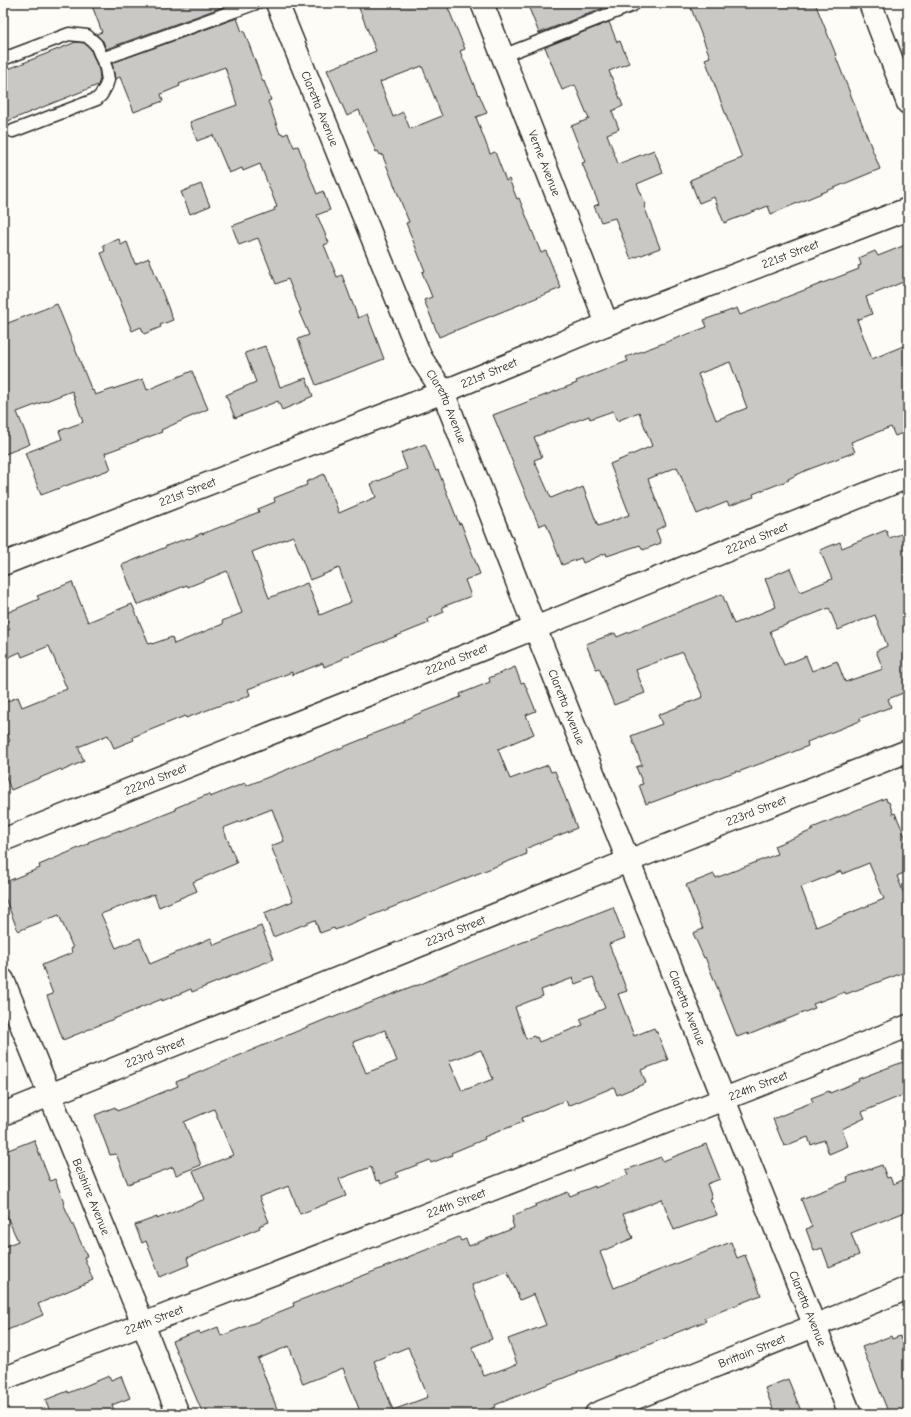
<svg xmlns="http://www.w3.org/2000/svg" width="911" height="1417" font-family="'Comic Neue',sans-serif">
<style>
.building{fill:#c9c8c4;stroke:#2b2b2b;fill-rule:evenodd}
.lines{fill:none;stroke-linecap:round;stroke-linejoin:round}
.lane-casing{stroke:#2b2b2b;stroke-width:15}
.street-casing{stroke:#2b2b2b;stroke-width:25}
.lane{stroke:#fdfcf7;stroke-width:12}
.street{stroke:#fdfcf7;stroke-width:22}
.labels{text-anchor:middle;dominant-baseline:central;stroke-width:3;stroke-linejoin:round;paint-order:stroke}
.street-label{font-size:12px;fill:#2b2b2b;stroke:#fdfcf7}
</style>
<rect width="100%" height="100%" fill="#fdfcf7"/>
<filter id="ink" filterUnits="userSpaceOnUse"><feTurbulence type="fractalNoise" baseFrequency=".025" numOctaves="2"/><feDisplacementMap in="SourceGraphic" scale="8" xChannelSelector="R" yChannelSelector="G"/><feConvolveMatrix kernelMatrix="1 2 1 2 8 2 1 2 1" color-interpolation-filters="sRGB"/></filter>
<g filter="url(#ink)">
<path class="building" d="M91,3H231V4L106,49L103,41L96,34L102,32Z
M357,3H446L465,49L460,51L478,95L479,94L487,113L476,117L490,154L495,152L506,181L509,179L517,199L519,198L541,253L546,251L561,288L439,337L424,300L432,297L422,272L425,271L406,223L409,222L382,154L380,155L378,151L376,152L359,110L347,116L327,70L376,51ZM422,66L442,116L410,129L403,112L393,117L380,82Z
M527,3H601L603,8L539,33Z
M689,3H815L836,55H835L880,169L771,214L768,206L724,223L714,197L699,203L690,180L716,169V168L742,158L705,59L710,57Z
M237,18L242,32L244,31L263,82L264,81L271,100L268,101L280,134L282,133L283,135L288,133L294,147L298,146L317,194L323,191L330,210L317,215L329,243L324,245L337,277L342,275L358,318L367,314L384,359L316,385L298,339L309,335L299,312L301,311L288,279L276,284L258,238L239,245L232,226L275,210L274,208L277,207L260,164L243,171L242,168L229,173L213,135L197,141L190,122L237,105L225,67L179,84L180,86L161,94L163,101L134,112L120,77L115,79L112,63Z
M609,22L617,42L620,41L629,63L609,71L623,106L612,111L619,129L607,134L618,164L654,150L663,173L637,184L646,205L644,206L660,248L631,259L615,218L601,222L594,206L599,204L582,163L585,162L571,126L589,119L575,85L562,90L545,47Z
M76,42L84,43L90,48L99,70L100,79L98,85L3,123V71Z
M201,184L210,206L190,214L181,192Z
M119,239L121,245L127,242L135,264L149,258L173,320L160,325L161,327L144,334L141,327L132,331L101,253L105,251L103,245Z
M908,244V280L866,297L872,314L857,320L872,359L908,344V431L895,436L891,427L851,442L855,452L807,470L788,479L789,480L753,494L754,497L729,506L727,502L697,514L677,467L648,479L666,525L656,530L661,543L643,550L640,545L607,556L606,553L583,563L581,558L562,565L546,523L539,526L493,415L577,383L576,381L628,361L626,357L707,327L704,320L737,308L740,315L859,269L858,266L861,265L859,258L875,251L878,256ZM730,362L747,408L716,420L698,374ZM613,411L617,421L639,412L652,446L610,464L629,513H628L629,515L598,526L583,487L569,493L568,491L551,498L534,460L542,457L534,437L589,416L590,419Z
M57,304L92,391L93,390L95,395L143,379L147,390L192,371L208,409L161,430L162,432L105,453L111,469L41,495L25,453L62,439L59,431L83,422L72,391L17,412L30,444L3,455V325Z
M265,346L280,387L306,378L313,396L306,399V400L282,410L278,401L235,418L226,395L256,382L245,353Z
M425,444L436,471L438,470L459,524L461,523L480,574L465,580L471,596L442,607L444,612L428,619L429,623L342,658L343,659L324,667L323,663L292,675V672L248,689L250,695L229,704V702L186,718L185,716L133,737L134,740L114,748L108,735L78,747L84,761L62,771L61,769L11,790L3,770V744L10,741L3,724V703L18,697L22,707L67,689L49,646L22,657L20,652L3,660V632L10,629L4,614L39,599L37,596L72,582L88,622L132,604L149,644L152,643V644L172,637L174,644L223,624L222,621L242,613L227,571L188,587L187,585L137,605L122,565L166,547V546L188,538L189,539L202,533V534L259,512L258,509L275,502L274,498L307,485L306,482L324,474L339,513L376,497L371,484L407,469L401,453ZM293,536L310,580L339,568L351,602L320,615L307,583L269,598L252,552Z
M886,530L889,538L908,532V691L888,699L891,707L860,718V721L807,742L808,746L778,758V757L738,772L737,771L650,803V802L646,804L639,785L643,784L636,767L642,765L631,736L662,724L658,715L703,697L683,652L636,670L645,693L614,705L599,668L596,669L586,644L615,633L617,637L722,594L734,624L776,607L765,579L790,568L800,592L832,579L820,550L840,542L842,548ZM829,608L838,630L875,615L887,645V646L876,651L883,669L845,682L837,661L812,671L806,656L784,665L770,631Z
M515,667L521,683L524,682L536,711L526,715L534,734L498,749L510,779L548,765L551,772L555,771L577,828L525,849L527,854L335,930L334,928L320,933L315,920L273,937L264,913L293,901L271,846L284,841L272,809L223,828L237,863L193,882L197,891L159,907L154,894L101,914L116,948L140,938L150,964L211,938L214,945L261,926L274,959L192,992L191,989L162,1001V999L63,1040L47,996L53,994L42,965L72,953L71,949L73,948L59,915L18,931L3,893V883L40,868L39,865L88,844V842L120,830V832L176,810L175,808L209,794L210,797L245,783L246,786L368,737L367,736L404,722V720L420,713L461,697L460,694L490,682L489,678Z
M886,798L887,802H889L893,814L895,813L908,843V871L897,876L908,904V971L846,994L845,992L813,1004L815,1008L748,1035V1033L737,1037L705,957L704,958L693,933L703,929L686,885L714,874L716,878L777,854L774,846L813,830L812,828ZM869,863L884,899L816,927L801,887L841,871L842,874Z
M613,907L625,938L609,944L627,991L618,994L634,1036L654,1028L656,1032H657L668,1060L641,1070L646,1083L617,1095L614,1087L568,1106L566,1100L522,1118L523,1122L484,1137L485,1139L451,1153L452,1155L431,1163L430,1160L396,1173L398,1177L381,1184L379,1180L376,1181L371,1167L339,1179L346,1196L300,1214L289,1186L259,1197L269,1222L259,1226L260,1228L187,1258L189,1265L160,1277L146,1241L142,1243L135,1225L157,1217V1219L205,1199L193,1171L233,1155L214,1109L184,1122L201,1165L176,1175L173,1167L128,1184L116,1154L110,1155L95,1115L115,1107L117,1111L178,1086L176,1082L331,1017L332,1018L413,986L419,985L459,967ZM593,977L605,1008L580,1019L583,1025L539,1042L537,1037L535,1038L534,1036L526,1039L515,1007L543,996L541,990L573,978L575,984ZM385,1030L397,1061L366,1073L353,1042ZM481,1050L493,1079L462,1091L449,1061Z
M908,1060V1093L862,1112L865,1118L842,1129L848,1146L829,1154L824,1140L811,1145L808,1137L784,1146L773,1119L792,1111V1110L813,1102L811,1098L829,1091L830,1093L859,1081L858,1079Z
M34,1140L50,1181L55,1179L64,1202L63,1203L87,1256L84,1257L93,1280L38,1304L43,1315L3,1332V1247L18,1241L3,1208V1152Z
M706,1144L720,1179L707,1184L712,1198L710,1199L717,1215L674,1230L662,1199L623,1214L633,1238L600,1252L614,1288L731,1242L737,1258L745,1255L761,1295L704,1318L706,1321L673,1334V1335L495,1405L496,1407L478,1414H361L343,1368L303,1384L289,1346L258,1359L279,1414H203L172,1341L199,1331L200,1334L218,1327L221,1336L274,1315V1314L294,1306L293,1303L408,1258V1257L459,1237L461,1241L466,1239L469,1246L514,1228L512,1221H513L512,1216L536,1206L535,1205L568,1192L570,1196L595,1186V1188L628,1175L626,1170L661,1157L663,1161ZM507,1271L520,1300L534,1294L546,1325L508,1339L517,1364L484,1376L472,1347L492,1339L472,1285ZM408,1347L428,1397L393,1410L374,1361Z
M882,1165L887,1178L890,1177L893,1184L908,1178V1211L851,1233L859,1255L829,1267L822,1248L814,1251L806,1229L812,1227L801,1199L848,1181L847,1177Z
M891,1336L892,1339L900,1336L901,1340L908,1338V1414H889L862,1347Z
M109,1376L111,1380L121,1376L130,1398L112,1405L114,1410L104,1414H51L45,1400L68,1391V1393Z
M788,1379L801,1411L792,1414H775L765,1388Z"/>
<g class="lines">
<g class="lane-casing">
<path id="lane" d="M502,56L633,5
M3,59L69,34L87,36L96,44L106,68L108,80L106,86L101,95L97,99L13,131
M102,59L256,3"/>
</g>
<g class="street-casing">
<g id="street">
<path id="s1" d="M277,3L421,358L443,392L535,628L850,1414"/>
<path id="s2" d="M482,3L607,324"/>
<path d="M870,3L908,103"/>
<path id="s3" d="M3,564L443,392L607,324L908,209"/>
<path id="s4" d="M3,840L535,628L908,477"/>
<path id="s5" d="M3,980L143,1324L178,1414"/>
<path id="s6" d="M3,1114L628,861L908,751"/>
<path id="s7" d="M3,1379C304,1260 608,1147 908,1026"/>
<path id="s8" d="M596,1414L908,1288"/>
</g>
</g>
<use href="#lane" class="lane"/>
<use href="#street" class="street"/>
</g>
</g>
<g class="labels">
<g class="street-label">
<text stroke="none"><textPath href="#s1" startOffset="114">Claretta Avenue</textPath></text>
<text stroke="none"><textPath href="#s2" startOffset="172">Verne Avenue</textPath></text>
<text stroke="none"><textPath href="#s3" startOffset="846">221st Street</textPath></text>
<text stroke="none"><textPath href="#s3" startOffset="522">221st Street</textPath></text>
<text stroke="none"><textPath href="#s1" startOffset="438">Claretta Avenue</textPath></text>
<text stroke="none"><textPath href="#s3" startOffset="198">221st Street</textPath></text>
<text stroke="none"><textPath href="#s4" startOffset="812">222nd Street</textPath></text>
<text stroke="none"><textPath href="#s4" startOffset="488">222nd Street</textPath></text>
<text stroke="none"><textPath href="#s1" startOffset="762">Claretta Avenue</textPath></text>
<text stroke="none"><textPath href="#s4" startOffset="164">222nd Street</textPath></text>
<text stroke="none"><textPath href="#s6" startOffset="812">223rd Street</textPath></text>
<text stroke="none"><textPath href="#s6" startOffset="488">223rd Street</textPath></text>
<text stroke="none"><textPath href="#s1" startOffset="1086">Claretta Avenue</textPath></text>
<text stroke="none"><textPath href="#s6" startOffset="164">223rd Street</textPath></text>
<text stroke="none"><textPath href="#s7" startOffset="810">224th Street</textPath></text>
<text stroke="none"><textPath href="#s5" startOffset="234">Belshire Avenue</textPath></text>
<text stroke="none"><textPath href="#s7" startOffset="486">224th Street</textPath></text>
<text stroke="none"><textPath href="#s1" startOffset="1410">Claretta Avenue</textPath></text>
<text stroke="none"><textPath href="#s7" startOffset="162">224th Street</textPath></text>
<text stroke="none"><textPath href="#s8" startOffset="168">Brittain Street</textPath></text>
</g>
</g>
<rect width="911" height="1417" fill="none" stroke="#fdfcf7" stroke-width="16"/>
<rect x="8" y="8" width="895" height="1401" fill="none" stroke="#2b2b2b" stroke-width="1.5" filter="url(#ink)"/>
</svg>
